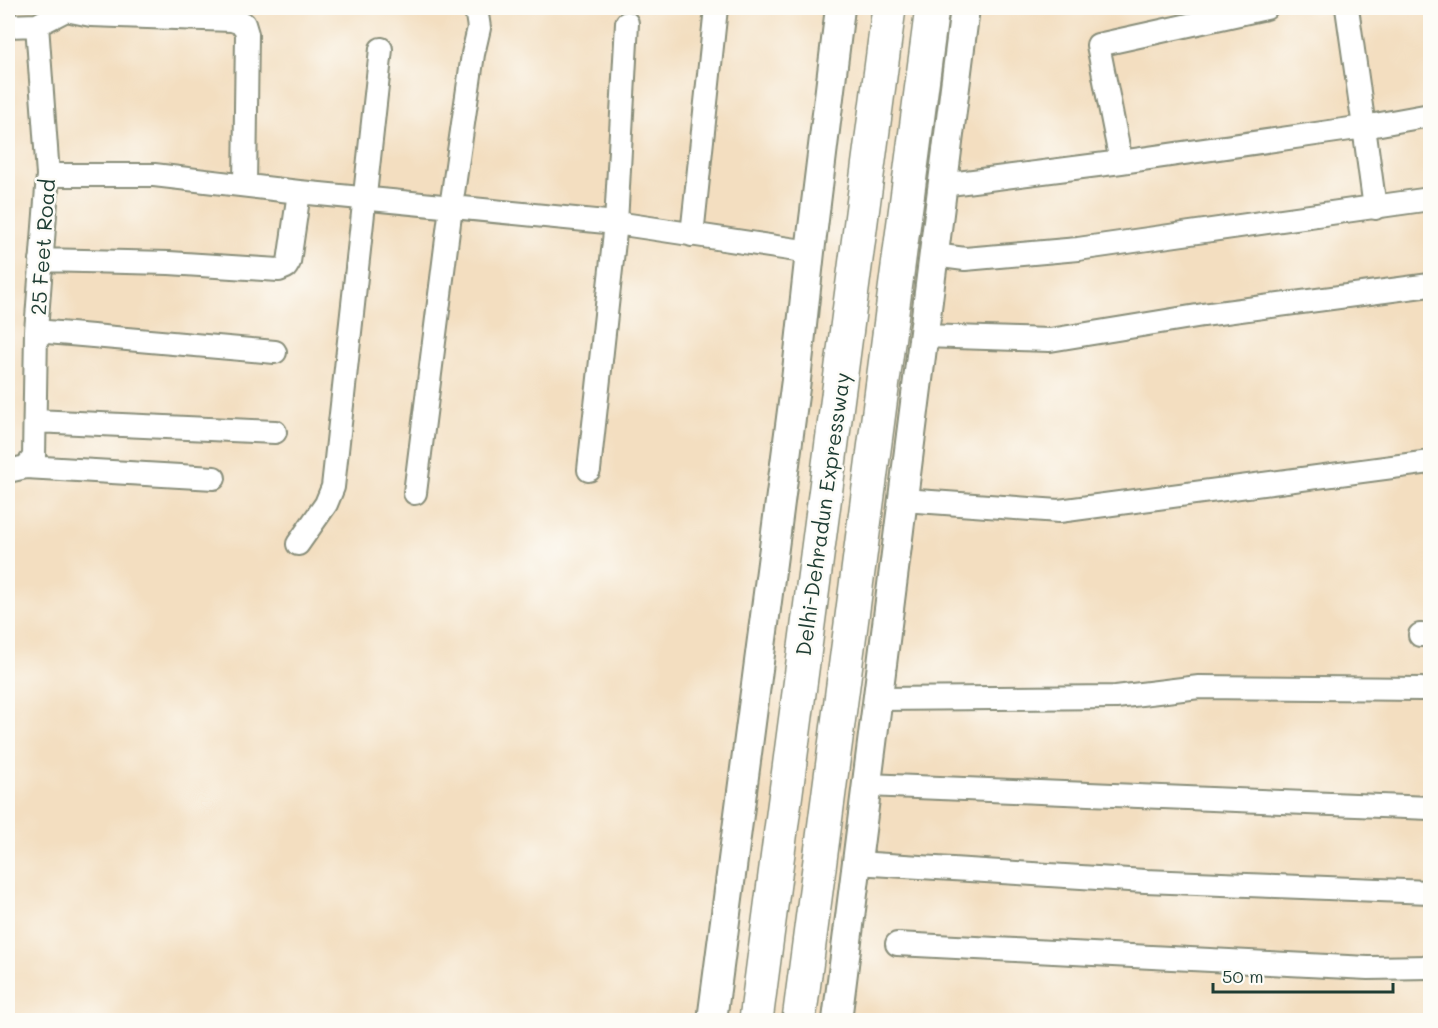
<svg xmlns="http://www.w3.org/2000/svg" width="1438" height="1028" font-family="Mali,sans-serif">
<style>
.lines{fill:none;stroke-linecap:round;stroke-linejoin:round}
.minor-casing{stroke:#898e7a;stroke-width:26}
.tertiary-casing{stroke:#898e7a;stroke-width:32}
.motorway-casing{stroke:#898e7a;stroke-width:36}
.minor{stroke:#fff;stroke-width:22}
.tertiary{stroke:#fff;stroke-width:28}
.motorway{stroke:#fff;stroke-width:33}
.labels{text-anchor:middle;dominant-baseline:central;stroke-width:5;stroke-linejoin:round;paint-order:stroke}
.street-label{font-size:21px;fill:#1f3d34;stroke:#fdfcf7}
</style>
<rect width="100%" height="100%" fill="#fdfcf7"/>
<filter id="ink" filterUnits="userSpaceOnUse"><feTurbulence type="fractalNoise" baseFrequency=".0167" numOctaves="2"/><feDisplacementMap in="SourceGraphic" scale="12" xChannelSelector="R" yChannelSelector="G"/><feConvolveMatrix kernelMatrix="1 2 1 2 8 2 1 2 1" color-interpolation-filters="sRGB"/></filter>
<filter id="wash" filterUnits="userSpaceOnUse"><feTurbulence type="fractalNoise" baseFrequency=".008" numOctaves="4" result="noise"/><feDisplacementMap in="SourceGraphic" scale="24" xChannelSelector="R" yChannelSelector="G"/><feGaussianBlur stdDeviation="1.35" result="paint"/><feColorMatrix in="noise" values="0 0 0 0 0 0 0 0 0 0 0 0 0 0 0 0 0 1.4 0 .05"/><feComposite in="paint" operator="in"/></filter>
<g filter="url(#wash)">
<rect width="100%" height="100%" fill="#f3dec0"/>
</g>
<g filter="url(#ink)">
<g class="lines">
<g class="minor-casing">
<path id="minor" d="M1347,8L1364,127L1430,115
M66,10L91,15L232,20L244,24L247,34L245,185
M8,26L37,25L70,8
M1121,162L1098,45L1266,8
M48,175H154L299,192L616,223L810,252
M942,185L1121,162L1364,127L1375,208
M692,235L716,8
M934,255L965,259L1078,249L1430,199
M41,260L169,263L279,270L286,267L289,262L299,192
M36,331L275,352
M923,336L1050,340L1203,315L1430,285
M35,421L275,432
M26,467L34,457L36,331L48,175L37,25
M589,470L616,223L627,23
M8,471L26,467L214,478
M415,493L451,207L473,54L479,28L476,8
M903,500L1059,511L1430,462
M298,544L326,504L333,487L381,49
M1420,635H1430
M877,699L1116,697L1199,687L1421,689
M867,785L1430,808
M856,863L1145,881L1430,892
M897,944L1368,968L1430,967"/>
</g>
<g class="tertiary-casing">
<path id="tertiary" d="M712,1020L796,380L810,252L840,8
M837,1020L965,8"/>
</g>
<g class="motorway-casing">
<path id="motorway" d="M756,1020L889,8
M799,1020L932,8"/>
</g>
<use href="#minor" class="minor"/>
<use href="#tertiary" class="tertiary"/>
<use href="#motorway" class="motorway"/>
</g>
</g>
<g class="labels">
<g class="street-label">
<text transform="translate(42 247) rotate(-86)">25 Feet Road</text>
<text transform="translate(822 514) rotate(-82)">Delhi-Dehradun Expressway</text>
</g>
</g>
<rect width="1438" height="1028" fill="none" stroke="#fdfcf7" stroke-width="30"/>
<path d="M1213 983v9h180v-9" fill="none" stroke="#1f3d34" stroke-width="3"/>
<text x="1222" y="983" font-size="18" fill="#1f3d34" stroke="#fdfcf7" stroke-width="4.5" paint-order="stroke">50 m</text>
</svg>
